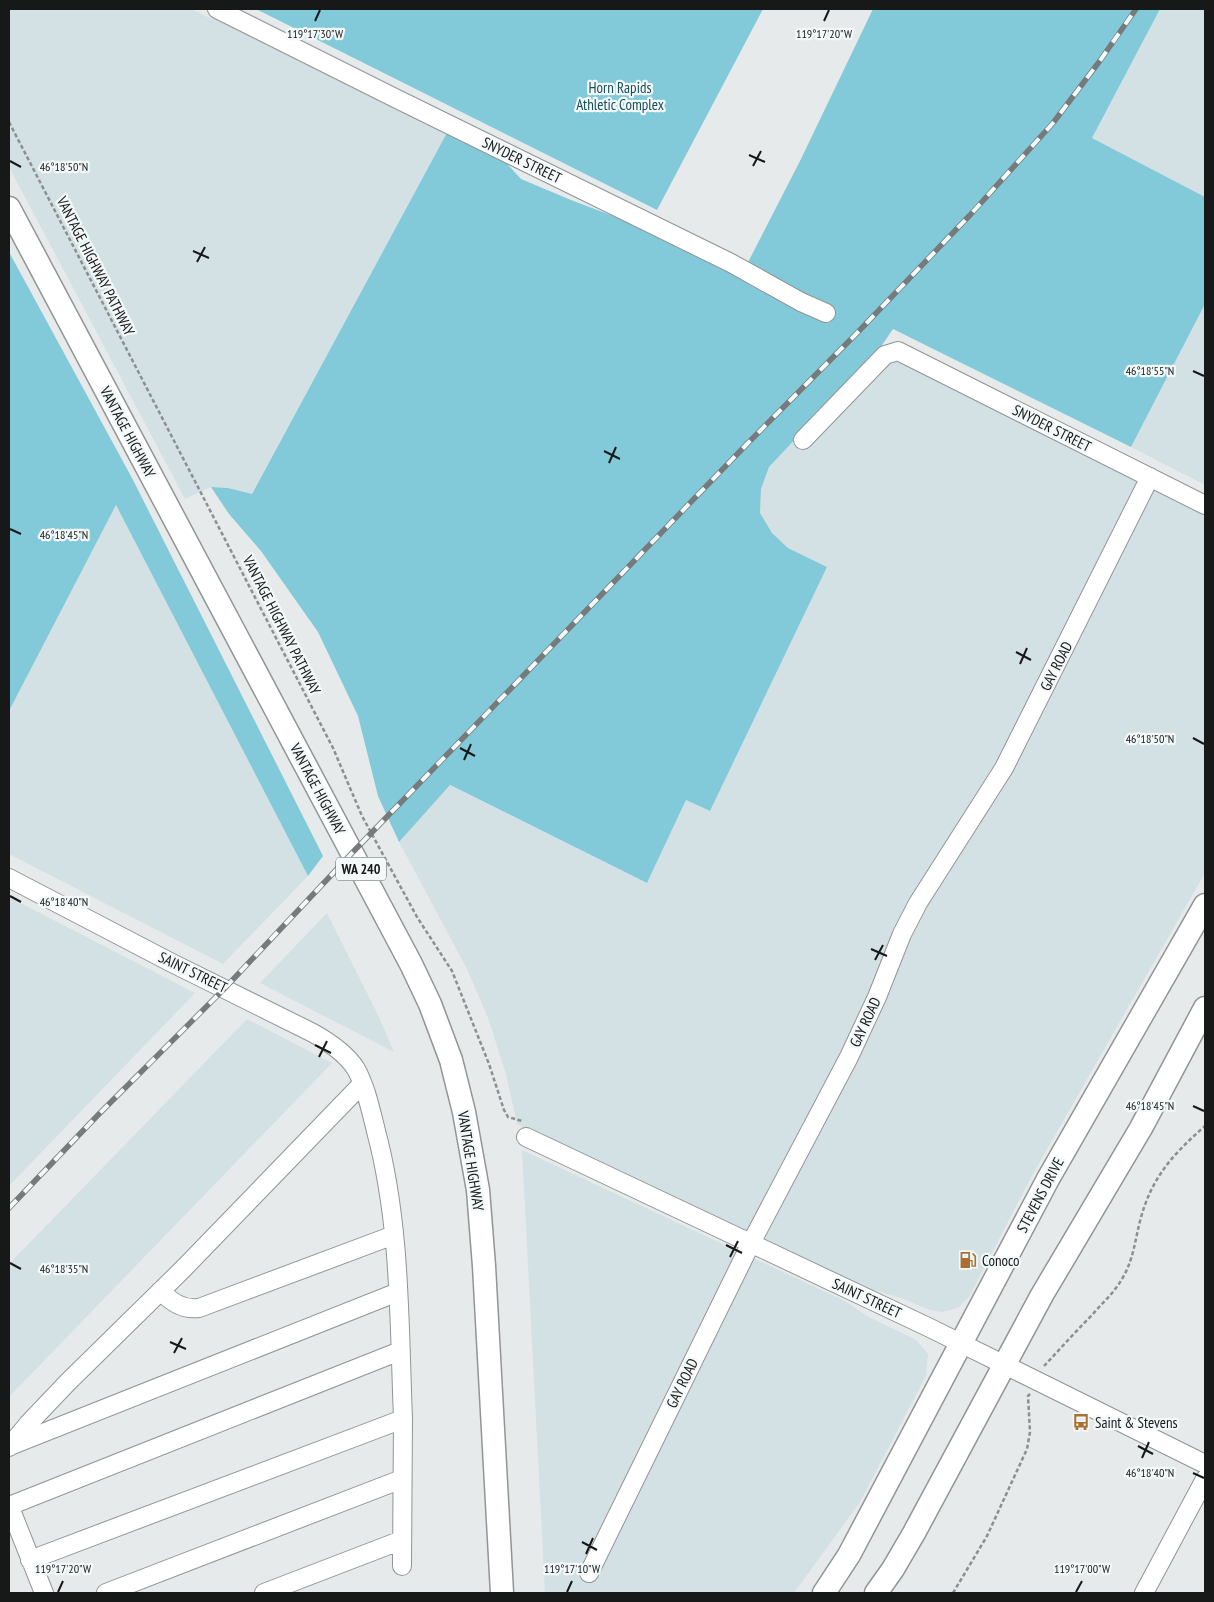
<svg xmlns="http://www.w3.org/2000/svg" width="1214" height="1602" font-family="'PT Sans Narrow',sans-serif">
<style>
.built{fill:#d4e1e4}
.green{fill:#82cad9}
.lines{fill:none;stroke-linecap:round;stroke-linejoin:round}
.minor-casing{stroke:#919596;stroke-width:20}
.major-casing{stroke:#919596;stroke-width:25}
.path{stroke:#8c8f8f;stroke-width:2.5;stroke-dasharray:4 2.5;stroke-linecap:butt}
.minor{stroke:#fff;stroke-width:18}
.major{stroke:#fff;stroke-width:22}
.rail-casing{stroke:#777a7b;stroke-width:5.5}
.rail{stroke:#f3f8f9;stroke-width:4;stroke-dasharray:11;stroke-linecap:butt}
.ticks{fill:none;stroke:#171919;stroke-width:2}
.labels{text-anchor:middle;dominant-baseline:central;stroke-width:4.5;stroke-linejoin:round;paint-order:stroke}
.shield{fill:#f3f8f9;stroke:#595c5c;stroke-width:1}
.shield-label{font-size:14px;font-weight:bold;fill:#171919}
.park-label{font-size:15px;fill:#174e58;stroke:#f3f8f9}
.street-label{font-size:15px;fill:#171919;stroke:#f3f8f9}
.poi-label{font-size:15px;fill:#171919;stroke:#f3f8f9;text-anchor:start}
.ticks-label{font-size:12px;text-anchor:middle;fill:#171919;stroke:#f3f8f9;stroke-width:4.5;stroke-linejoin:round;paint-order:stroke}
</style>
<rect width="100%" height="100%" fill="#e6eaeb"/>
<path class="built" d="M9,9H191L212,19L215,13L449,129L251,495L228,488L211,487L185,499L9,167Z
M1160,9H1205V197L1092,138Z
M1205,304V485L1131,447Z
M878,351L1205,514V873L1034,1172L969,1297L958,1308L942,1312L930,1310L901,1298L859,1286L517,1124L506,1074L488,1018L467,969L399,842L449,785L647,883L686,800L710,811L827,567L788,548L772,533L760,513L761,489L769,467Z
M116,505L308,876L223,964L9,854V711Z
M9,897L195,993L9,1186Z
M327,913L379,1017L394,1052L260,983Z
M247,1019L332,1063L9,1397V1264Z
M522,1150L845,1301L867,1316L916,1340L928,1354L926,1376L860,1502L794,1593H545Z"/>
<path class="green" d="M256,9H763L657,210Z
M873,9H1160L1092,138L1205,197V304L1131,447L893,329L878,351L769,467L761,489L760,513L772,533L788,548L827,567L710,811L686,800L647,883L450,785L399,842L378,796L358,716L318,632L261,551L229,514L211,487L228,488L252,494L449,129L490,145L521,179L571,200L642,227L717,267L741,276L800,161Z
M9,252L132,478L323,856L308,876L116,505L9,711Z"/>
<g class="lines">
<g class="minor-casing">
<path id="minor" d="M217,9L397,99L731,263L801,302L826,313
M803,440L885,355L898,351L1205,505
M9,878L170,962L313,1033C329,1042 346,1053 356,1069C366,1087 371,1111 376,1131C401,1225 399,1322 403,1419L30,1560
M526,1137L928,1327L1205,1464
M160,1291C172,1302 182,1310 199,1308L394,1235
M10,1446L398,1292
M9,1447L28,1424L68,1382L185,1267L362,1084
M9,1505L44,1593
M9,1506L400,1351
M402,1566L403,1419
M589,1573L751,1243L849,1057L877,997L902,934L918,903L1004,768L1150,477
M106,1593L402,1479
M264,1593L402,1540
M1144,1593L1205,1479"/>
</g>
<g class="major-casing">
<path id="major" d="M9,208L411,964L430,1004L451,1060L464,1112L478,1190L484,1266L502,1593
M824,1593L849,1555L1048,1179L1205,905
M876,1593L893,1569L914,1533L1042,1295L1141,1128L1205,1008"/>
</g>
<path class="path" d="M9,122L333,748L362,816L417,917L452,971L489,1064L504,1110L508,1117L522,1121
M1044,1366C1060,1349 1076,1331 1093,1314C1103,1302 1114,1293 1122,1279C1133,1261 1135,1241 1140,1221C1151,1178 1173,1154 1205,1126
M953,1593L987,1536L1027,1449L1030,1432L1028,1396L1030,1394"/>
<use href="#minor" class="minor"/>
<use href="#major" class="major"/>
<g class="rail-casing">
<path id="rail" d="M9,1208L98,1115L225,988L352,853L746,445L858,332L971,214L1053,123L1099,62L1136,9"/>
</g>
<use href="#rail" class="rail"/>
</g>
<path class="ticks" d="M315,21L320,10M824,21L829,10M749,155L765,162M10,161L21,167M753,166L761,151M193,251L209,258M197,262L205,247M1193,371L1204,376M604,451L620,459M609,463L616,447M10,529L21,534M1016,652L1031,660M1020,664L1027,648M1193,738L1204,744M460,748L475,756M464,760L471,744M10,896L21,902M871,949L887,956M875,960L883,945M315,1045L331,1053M319,1057L327,1041M1193,1106L1204,1111M726,1245L742,1253M730,1257L738,1241M10,1263L21,1269M170,1342L186,1349M174,1353L182,1338M1138,1446L1153,1454M1142,1458L1149,1442M1193,1473L1204,1478M582,1542L597,1550M586,1554L593,1538M58,1592L63,1581M567,1592L572,1581M1076,1592L1082,1581"/>
<defs>
<g id="fuel-bare" transform="scale(1.35)"><path d="M-5.5-6h7V0h2V4h1.3V-2.5L3-4.5l.8-.8L6-3V5H2.5V1h-1V6h-7ZM-4.2-4.7v3.2H.2V-4.7Z" fill="#ac6f32" stroke="#f3f8f9" stroke-width="2.5" paint-order="stroke"/></g>
<g id="bus-bare" transform="scale(1.35)"><path d="M-5-6H5V4H4V6H2V4H-2V6H-4V4H-5ZM-3.5-4V0h7V-4ZM-3.5 1.2v1.5H-2V1.2ZM2 1.2v1.5H3.5V1.2Z" fill="#ac6f32" stroke="#f3f8f9" stroke-width="2.5" paint-order="stroke"/></g>
</defs>
<g fill-rule="evenodd">
<use href="#fuel-bare" x="968" y="1260"/>
<use href="#bus-bare" x="1081" y="1422"/>
</g>
<g class="labels">
<rect class="shield" x="336" y="857.5" width="50" height="23" rx="4"/>
<g class="shield-label">
<text x="361" y="869">WA 240</text>
</g>
<g class="park-label">
<text x="620" y="87">Horn Rapids<tspan x="620" dy="17">Athletic Complex</tspan></text>
</g>
<g class="street-label">
<text transform="translate(522 160) rotate(26)">SNYDER STREET</text>
<text transform="translate(96 266) rotate(63)">VANTAGE HIGHWAY PATHWAY</text>
<text transform="translate(1052 428) rotate(27)">SNYDER STREET</text>
<text transform="translate(128 432) rotate(62)">VANTAGE HIGHWAY</text>
<text transform="translate(282 625) rotate(63)">VANTAGE HIGHWAY PATHWAY</text>
<text transform="translate(1056 666) rotate(-63)">GAY ROAD</text>
<text transform="translate(318 789) rotate(62)">VANTAGE HIGHWAY</text>
<text transform="translate(193 972) rotate(26)">SAINT STREET</text>
<text transform="translate(865 1022) rotate(-65)">GAY ROAD</text>
<text transform="translate(471 1161) rotate(81)">VANTAGE HIGHWAY</text>
<text transform="translate(1040 1195) rotate(-62)">STEVENS DRIVE</text>
<text transform="translate(867 1298) rotate(25)">SAINT STREET</text>
<text transform="translate(682 1383) rotate(-64)">GAY ROAD</text>
</g>
<g class="poi-label">
<text x="982" y="1260">Conoco</text>
<text x="1095" y="1422">Saint &amp; Stevens</text>
</g>
</g>
<g class="ticks-label">
<text x="315" y="38">119°17'30"W</text>
<text x="824" y="38">119°17'20"W</text>
<text x="64" y="171">46°18'50"N</text>
<text x="1150" y="375">46°18'55"N</text>
<text x="64" y="539">46°18'45"N</text>
<text x="1150" y="743">46°18'50"N</text>
<text x="64" y="906">46°18'40"N</text>
<text x="1150" y="1110">46°18'45"N</text>
<text x="64" y="1273">46°18'35"N</text>
<text x="1150" y="1477">46°18'40"N</text>
<text x="63" y="1573">119°17'20"W</text>
<text x="572" y="1573">119°17'10"W</text>
<text x="1082" y="1573">119°17'00"W</text>
</g>
<rect width="1214" height="1602" fill="none" stroke="#171919" stroke-width="20"/>
</svg>
